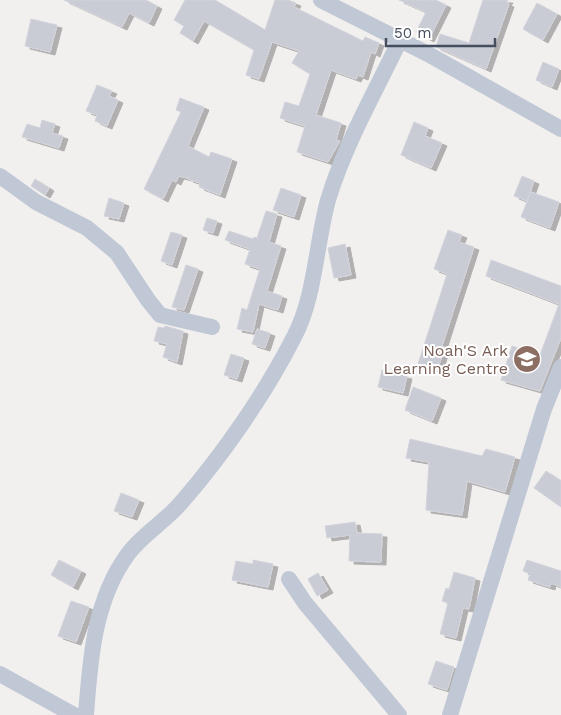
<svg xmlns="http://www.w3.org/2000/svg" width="561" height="715" font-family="'Work Sans',sans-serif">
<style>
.building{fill:#caccd5;stroke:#d2d3db;filter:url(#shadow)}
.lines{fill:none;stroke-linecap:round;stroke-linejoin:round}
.minor{stroke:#c1c8d5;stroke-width:16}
.labels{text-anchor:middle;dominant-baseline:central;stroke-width:4;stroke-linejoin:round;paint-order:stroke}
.education-label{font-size:16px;fill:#785e54;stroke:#fff;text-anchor:end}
</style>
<defs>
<filter id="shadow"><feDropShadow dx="5" dy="3" stdDeviation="0" flood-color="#0004"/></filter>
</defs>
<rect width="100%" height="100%" fill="#f2efef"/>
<path class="building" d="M64,0H146L157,6L149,23L129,13L122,27Z
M185,0H215L265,30L275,0H288L296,3L294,7L363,41L365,37L379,43L375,54L371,52L363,77L358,75L356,79L331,70L316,115L341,123L336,140L340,141L328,162L297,152L305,126L280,118L285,102L299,106L310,74L292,63L299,51L272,42L259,79L246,75L254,50L204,21L193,41L180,33L184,26L174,20Z
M399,0H436L446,5L429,39L416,32L426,12Z
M483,0H508L506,3L509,4L486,69L436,47L440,34L469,43Z
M537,3L557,14L543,40L523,29Z
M31,19L57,25L50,52L25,46Z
M543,62L559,69L552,87L536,80Z
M97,85L112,91L109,96L118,100L107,126L95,121L97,115L86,111Z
M180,98L204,107L188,146L209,157L211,152L232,159L220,195L199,187L200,183L188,179L190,175L187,178L179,176L176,182L172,180L163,199L144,189L181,112L176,110Z
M42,120L55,124L52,133L63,136L59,148L22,137L27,124L40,128Z
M414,122L428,128L425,136L442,143L431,168L401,155Z
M522,176L534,181L527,201L514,196Z
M35,179L49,188L45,195L31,186Z
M281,188L301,195L294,217L273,210Z
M531,192L559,202L550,228L521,217Z
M109,198L124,203L119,219L104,216Z
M266,211L277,214L269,242L281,246L267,291L282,296L278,310L259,304L253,332L237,329L242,308L247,310L260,269L245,264L250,249L225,240L229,231L253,239L254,237L257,238Z
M207,218L217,221L213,233L203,230Z
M448,230L462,235L459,242L474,247L442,346L445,347L437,371L418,364L447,274L434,269Z
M171,232L182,235L172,265L161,261Z
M345,244L351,275L334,278L328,248Z
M491,260L561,286V338L540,391L501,380L512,346L540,355L559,304L486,276Z
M186,265L198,269L184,310L172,307Z
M165,326L183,331L177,362L163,357L167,344L154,341L158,327L164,328Z
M257,329L270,333L265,348L252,344Z
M231,354L244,358L237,379L224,375Z
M382,370L407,376L403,393L378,387Z
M413,387L441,398L432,421L405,410Z
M410,439L482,456L486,449L515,457L505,492L467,481L462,515L426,510L429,462L406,458Z
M546,471L561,481V507L534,488Z
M121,493L139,500L132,517L114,511Z
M355,522L357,533L382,534L381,562L349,561L350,535L327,538L325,526Z
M59,560L81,571L73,587L51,575Z
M253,560L273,564L268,587L232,580L236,561L253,564Z
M527,560L561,571V587L551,583L550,587L528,580L530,574L523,571Z
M454,572L475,578L469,609L463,608L456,638L440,634L448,603L442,601L446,588L449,589Z
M318,573L328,590L317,596L308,579Z
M71,601L89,607L76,642L58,636Z
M436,661L454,667L447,690L428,684Z"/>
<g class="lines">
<path class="minor" d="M321,0L428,54L561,129
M0,176L36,202L87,228L117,253L148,300L160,315L212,327
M289,579L305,603L399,715
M0,674L74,715
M86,715C90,660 94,600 128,554C140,537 165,521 180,504C222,456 265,394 294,337C315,298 316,244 328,200C345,144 375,92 400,40
M450,715L544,409L561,367"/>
</g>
<defs>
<g id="school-disc" transform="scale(1.4375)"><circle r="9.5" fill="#8d6e63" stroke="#fff"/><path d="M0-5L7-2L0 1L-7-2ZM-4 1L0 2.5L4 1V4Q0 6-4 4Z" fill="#fff"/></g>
</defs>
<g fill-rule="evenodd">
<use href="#school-disc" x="527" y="359"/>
</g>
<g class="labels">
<g class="education-label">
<text x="508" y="350">Noah'S Ark<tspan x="508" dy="18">Learning Centre</tspan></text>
</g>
</g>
<path d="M386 38v8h109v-8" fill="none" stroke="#454e5e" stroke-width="2.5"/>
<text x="394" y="38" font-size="15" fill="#454e5e" stroke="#ffffff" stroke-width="4" paint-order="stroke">50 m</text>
</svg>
